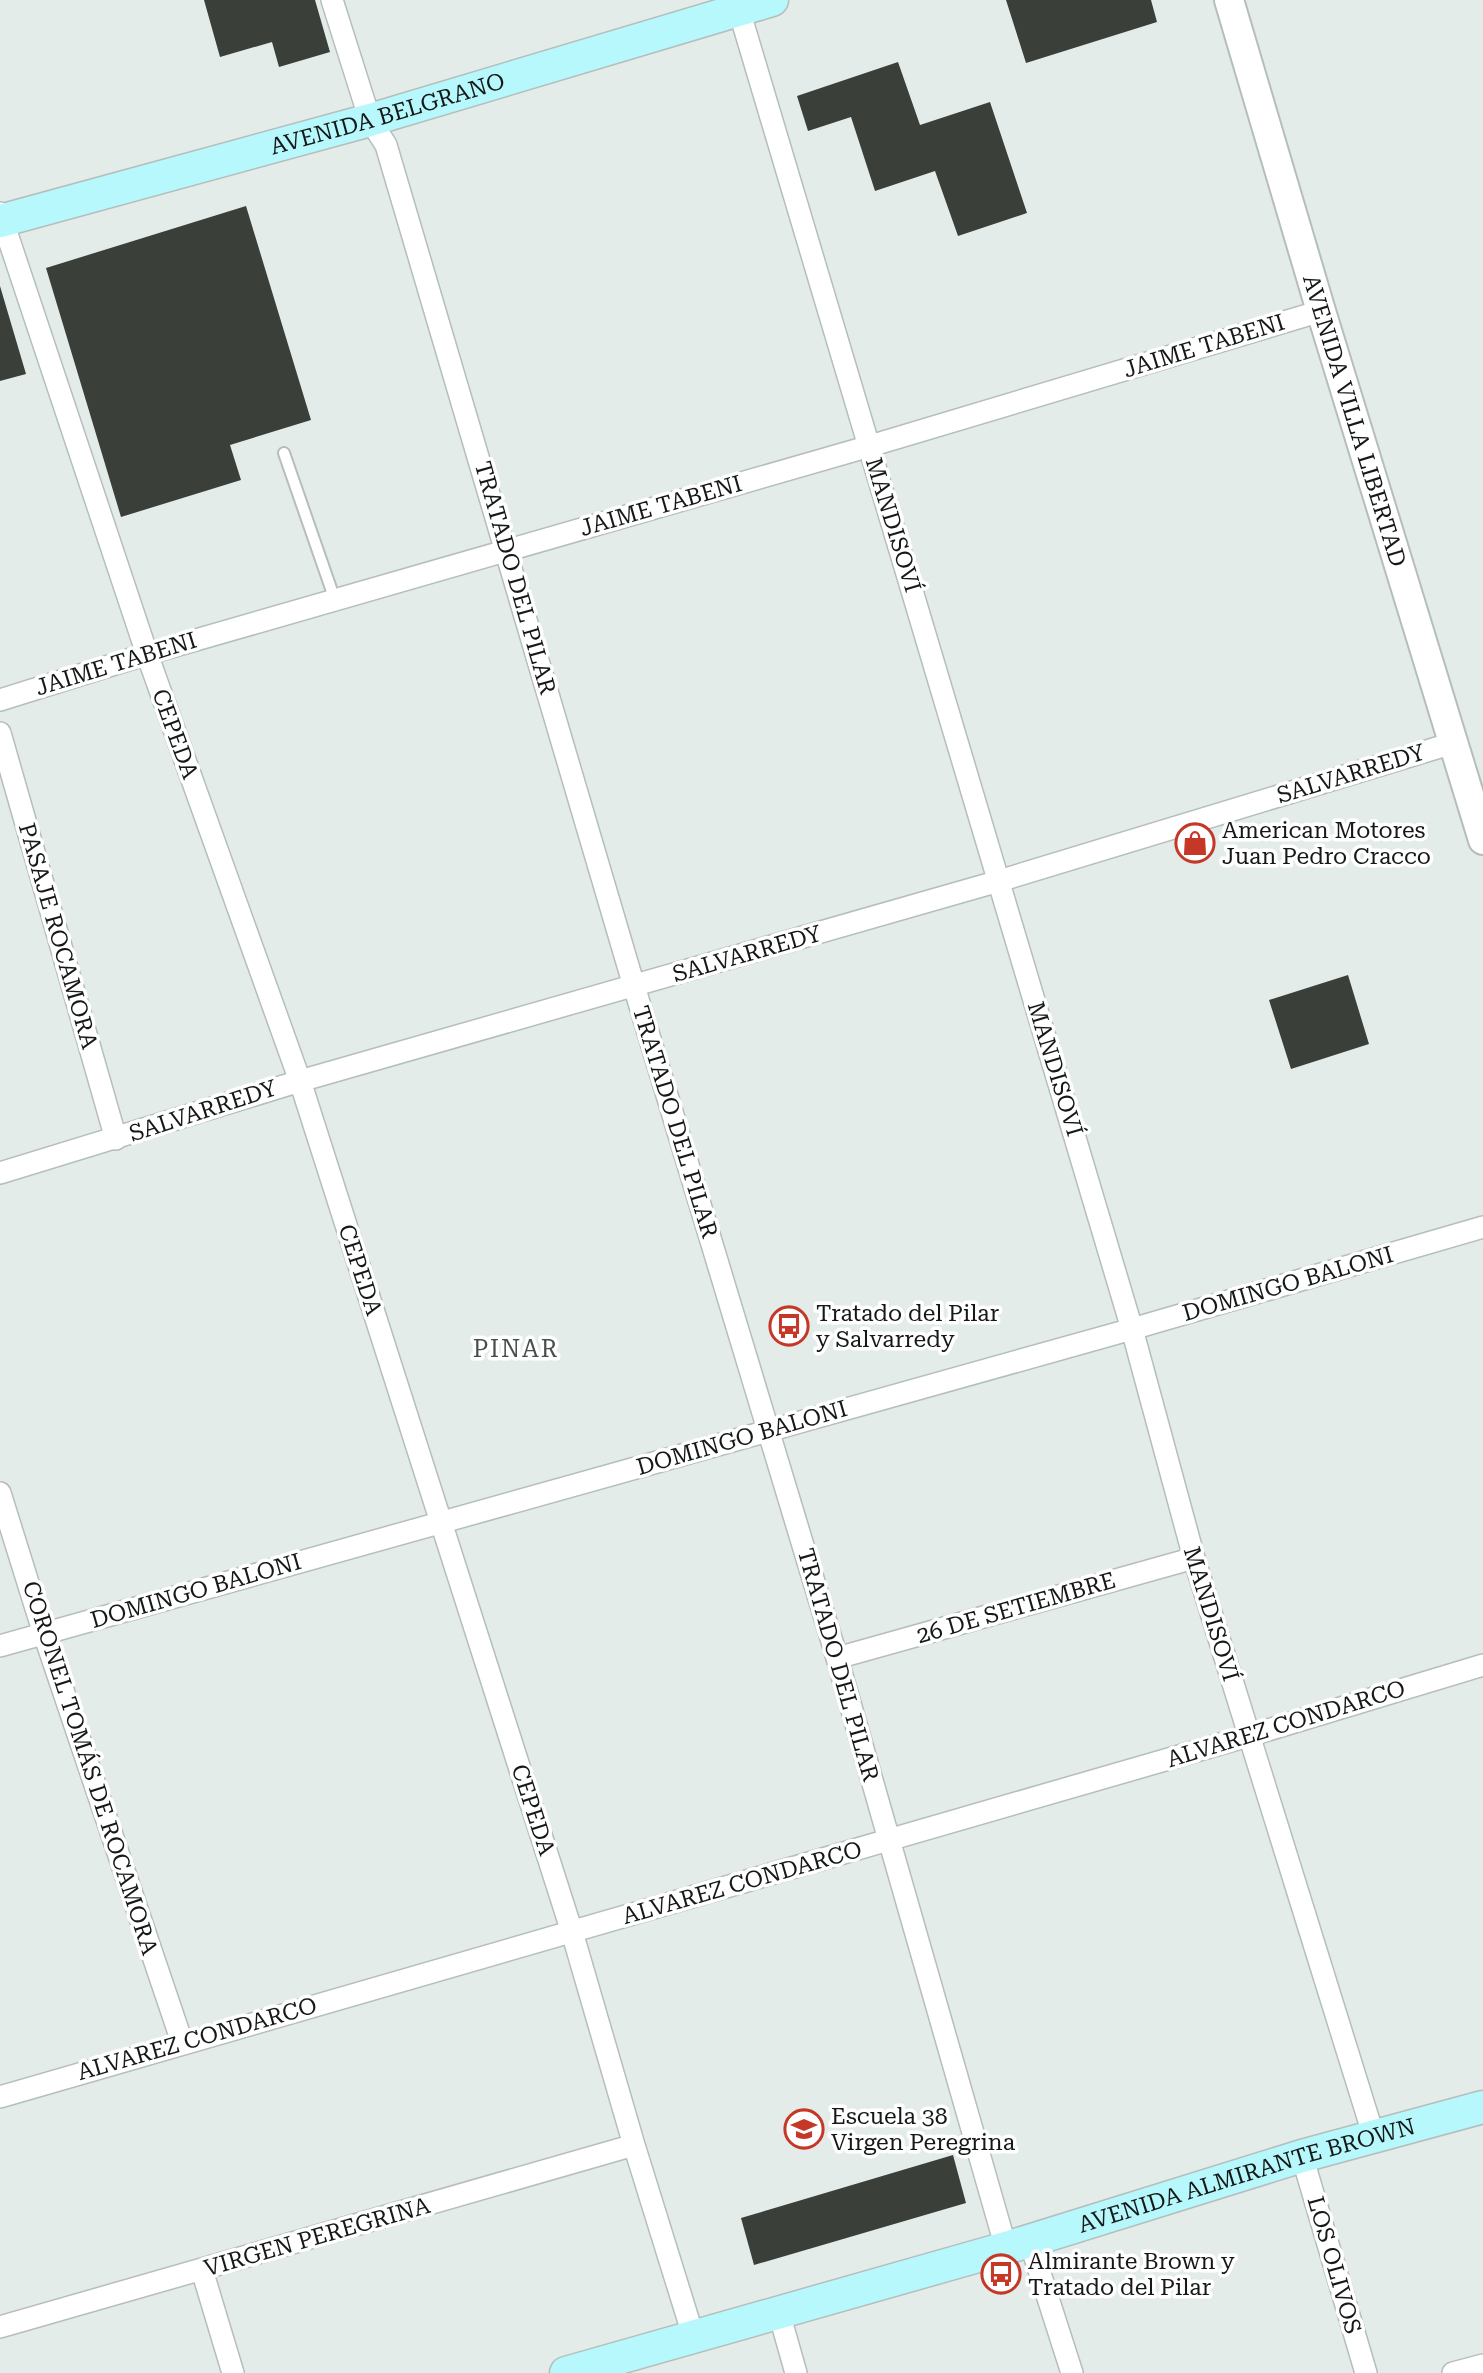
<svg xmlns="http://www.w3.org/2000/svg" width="1483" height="2373" font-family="'Roboto Serif',serif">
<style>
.building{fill:#3a3f3a}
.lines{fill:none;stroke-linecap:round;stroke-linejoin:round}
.service-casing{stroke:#b5bebc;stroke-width:14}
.minor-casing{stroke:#b5bebc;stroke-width:24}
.tertiary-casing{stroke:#b5bebc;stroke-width:32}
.secondary-casing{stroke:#b5bebc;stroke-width:35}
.service{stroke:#fff;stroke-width:10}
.minor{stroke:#fff;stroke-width:21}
.tertiary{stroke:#fff;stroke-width:28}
.secondary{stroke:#b7f8fd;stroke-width:32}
.labels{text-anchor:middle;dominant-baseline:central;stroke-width:7;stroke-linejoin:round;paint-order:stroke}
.street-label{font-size:23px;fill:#151817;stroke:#fff}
.poi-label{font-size:23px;fill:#151817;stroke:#fff;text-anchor:start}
.neighbourhood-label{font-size:24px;letter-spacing:2px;fill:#474f4d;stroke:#fff}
</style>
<rect width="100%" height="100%" fill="#e3ece9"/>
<path class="building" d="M204,0H315L330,52L279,67L272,42L220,57Z
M1006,0H1151L1157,22L1026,63Z
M898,62L920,125L990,102L1027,213L958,236L935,171L875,191L851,117L808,131L797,96Z
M246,206L311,420L230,445L241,480L121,517L46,268Z
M0,286L26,374L0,381Z
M1348,975L1369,1044L1291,1069L1269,1000Z
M953,2155L966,2203L754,2265L741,2218Z"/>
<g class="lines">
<g class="service-casing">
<path id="service" d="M284,453L335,600"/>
</g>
<g class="minor-casing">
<path id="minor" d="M332,0L370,120L386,145L634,986L837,1658L1006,2248
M736,0L1132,1329L1194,1558L1374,2137
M0,213L147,654L300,1081L572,1932L634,2145L693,2335
M0,700L147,654L870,446L1321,311
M0,733L116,1139
M0,1173L300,1081L999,881L1453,743
M0,1493L44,1634L182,2042
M0,1646L1132,1329L1483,1227
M837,1658L1194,1558
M0,2097L1248,1736L1483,1665
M1302,2156L1366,2373
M1030,2242L1072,2373
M202,2270L233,2373
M779,2313L796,2373
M0,2327L634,2145
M1453,2373L1483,2365"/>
</g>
<g class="tertiary-casing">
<g id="tertiary">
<path id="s1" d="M1229,0L1321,311L1483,840"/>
</g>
</g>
<g class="secondary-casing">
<g id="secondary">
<path id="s2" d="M0,221L370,120L772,0"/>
<path id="s3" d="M566,2373L1006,2248L1302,2156L1483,2107"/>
</g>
</g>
<use href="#service" class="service"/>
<use href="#minor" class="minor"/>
<use href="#tertiary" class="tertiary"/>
<use href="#secondary" class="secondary"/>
</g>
<defs>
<g id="shop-ring" transform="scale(2.0125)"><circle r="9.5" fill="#fff" stroke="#c53828" stroke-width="1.5"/><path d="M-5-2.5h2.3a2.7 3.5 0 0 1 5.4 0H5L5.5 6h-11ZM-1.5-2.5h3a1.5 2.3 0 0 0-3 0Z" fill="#c53828"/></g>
<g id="bus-ring" transform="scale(2.0125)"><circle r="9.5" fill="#fff" stroke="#c53828" stroke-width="1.5"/><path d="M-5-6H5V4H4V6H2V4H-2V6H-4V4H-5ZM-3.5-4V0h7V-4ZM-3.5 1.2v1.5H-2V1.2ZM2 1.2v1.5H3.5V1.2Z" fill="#c53828"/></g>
<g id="school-ring" transform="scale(2.0125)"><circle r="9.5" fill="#fff" stroke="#c53828" stroke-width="1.5"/><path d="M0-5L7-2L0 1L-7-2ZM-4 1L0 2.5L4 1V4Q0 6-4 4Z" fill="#c53828"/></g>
</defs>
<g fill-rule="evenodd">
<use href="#shop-ring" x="1195" y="843"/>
<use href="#bus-ring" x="789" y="1326"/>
<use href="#school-ring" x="804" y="2129"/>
<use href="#bus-ring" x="1001" y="2274"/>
</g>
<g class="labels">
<g class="street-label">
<text stroke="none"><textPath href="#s2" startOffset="402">AVENIDA BELGRANO</textPath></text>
<text transform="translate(1204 346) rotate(-17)">JAIME TABENI</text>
<text stroke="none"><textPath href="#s1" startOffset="439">AVENIDA VILLA LIBERTAD</textPath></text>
<text transform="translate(661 506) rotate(-16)">JAIME TABENI</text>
<text transform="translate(893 525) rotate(73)">MANDISOVÍ</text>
<text transform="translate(515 578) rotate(74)">TRATADO DEL PILAR</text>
<text transform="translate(116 664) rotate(-17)">JAIME TABENI</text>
<text transform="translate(175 734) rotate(70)">CEPEDA</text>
<text transform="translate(1351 774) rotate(-17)">SALVARREDY</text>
<text transform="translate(58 936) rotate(74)">PASAJE ROCAMORA</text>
<text transform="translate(747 954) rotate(-16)">SALVARREDY</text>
<text transform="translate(1055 1069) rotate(73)">MANDISOVÍ</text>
<text transform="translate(203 1111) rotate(-18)">SALVARREDY</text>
<text transform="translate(675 1122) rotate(73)">TRATADO DEL PILAR</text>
<text transform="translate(360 1270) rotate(72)">CEPEDA</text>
<text transform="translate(1288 1284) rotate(-16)">DOMINGO BALONI</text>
<text transform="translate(742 1438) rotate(-16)">DOMINGO BALONI</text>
<text transform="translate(196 1591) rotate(-16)">DOMINGO BALONI</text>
<text transform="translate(1016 1608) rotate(-16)">26 DE SETIEMBRE</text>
<text transform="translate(1211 1614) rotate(73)">MANDISOVÍ</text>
<text transform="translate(838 1665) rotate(74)">TRATADO DEL PILAR</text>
<text transform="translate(1286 1724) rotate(-17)">ALVAREZ CONDARCO</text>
<text transform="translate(90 1768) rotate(72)">CORONEL TOMÁS DE ROCAMORA</text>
<text transform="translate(533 1810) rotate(72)">CEPEDA</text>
<text transform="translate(742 1883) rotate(-16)">ALVAREZ CONDARCO</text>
<text transform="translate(197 2039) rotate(-16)">ALVAREZ CONDARCO</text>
<text stroke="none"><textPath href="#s3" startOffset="709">AVENIDA ALMIRANTE BROWN</textPath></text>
<text transform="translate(317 2237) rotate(-16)">VIRGEN PEREGRINA</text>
<text transform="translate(1334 2265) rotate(74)">LOS OLIVOS</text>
</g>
<g class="poi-label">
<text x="1222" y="830">American Motores<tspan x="1222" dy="26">Juan Pedro Cracco</tspan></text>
<text x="816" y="1313">Tratado del Pilar<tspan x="816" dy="26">y Salvarredy</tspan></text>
<text x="831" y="2116">Escuela 38<tspan x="831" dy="26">Virgen Peregrina</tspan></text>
<text x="1028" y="2261">Almirante Brown y<tspan x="1028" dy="26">Tratado del Pilar</tspan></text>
</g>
<g class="neighbourhood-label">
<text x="516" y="1349">PINAR</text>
</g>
</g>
</svg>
